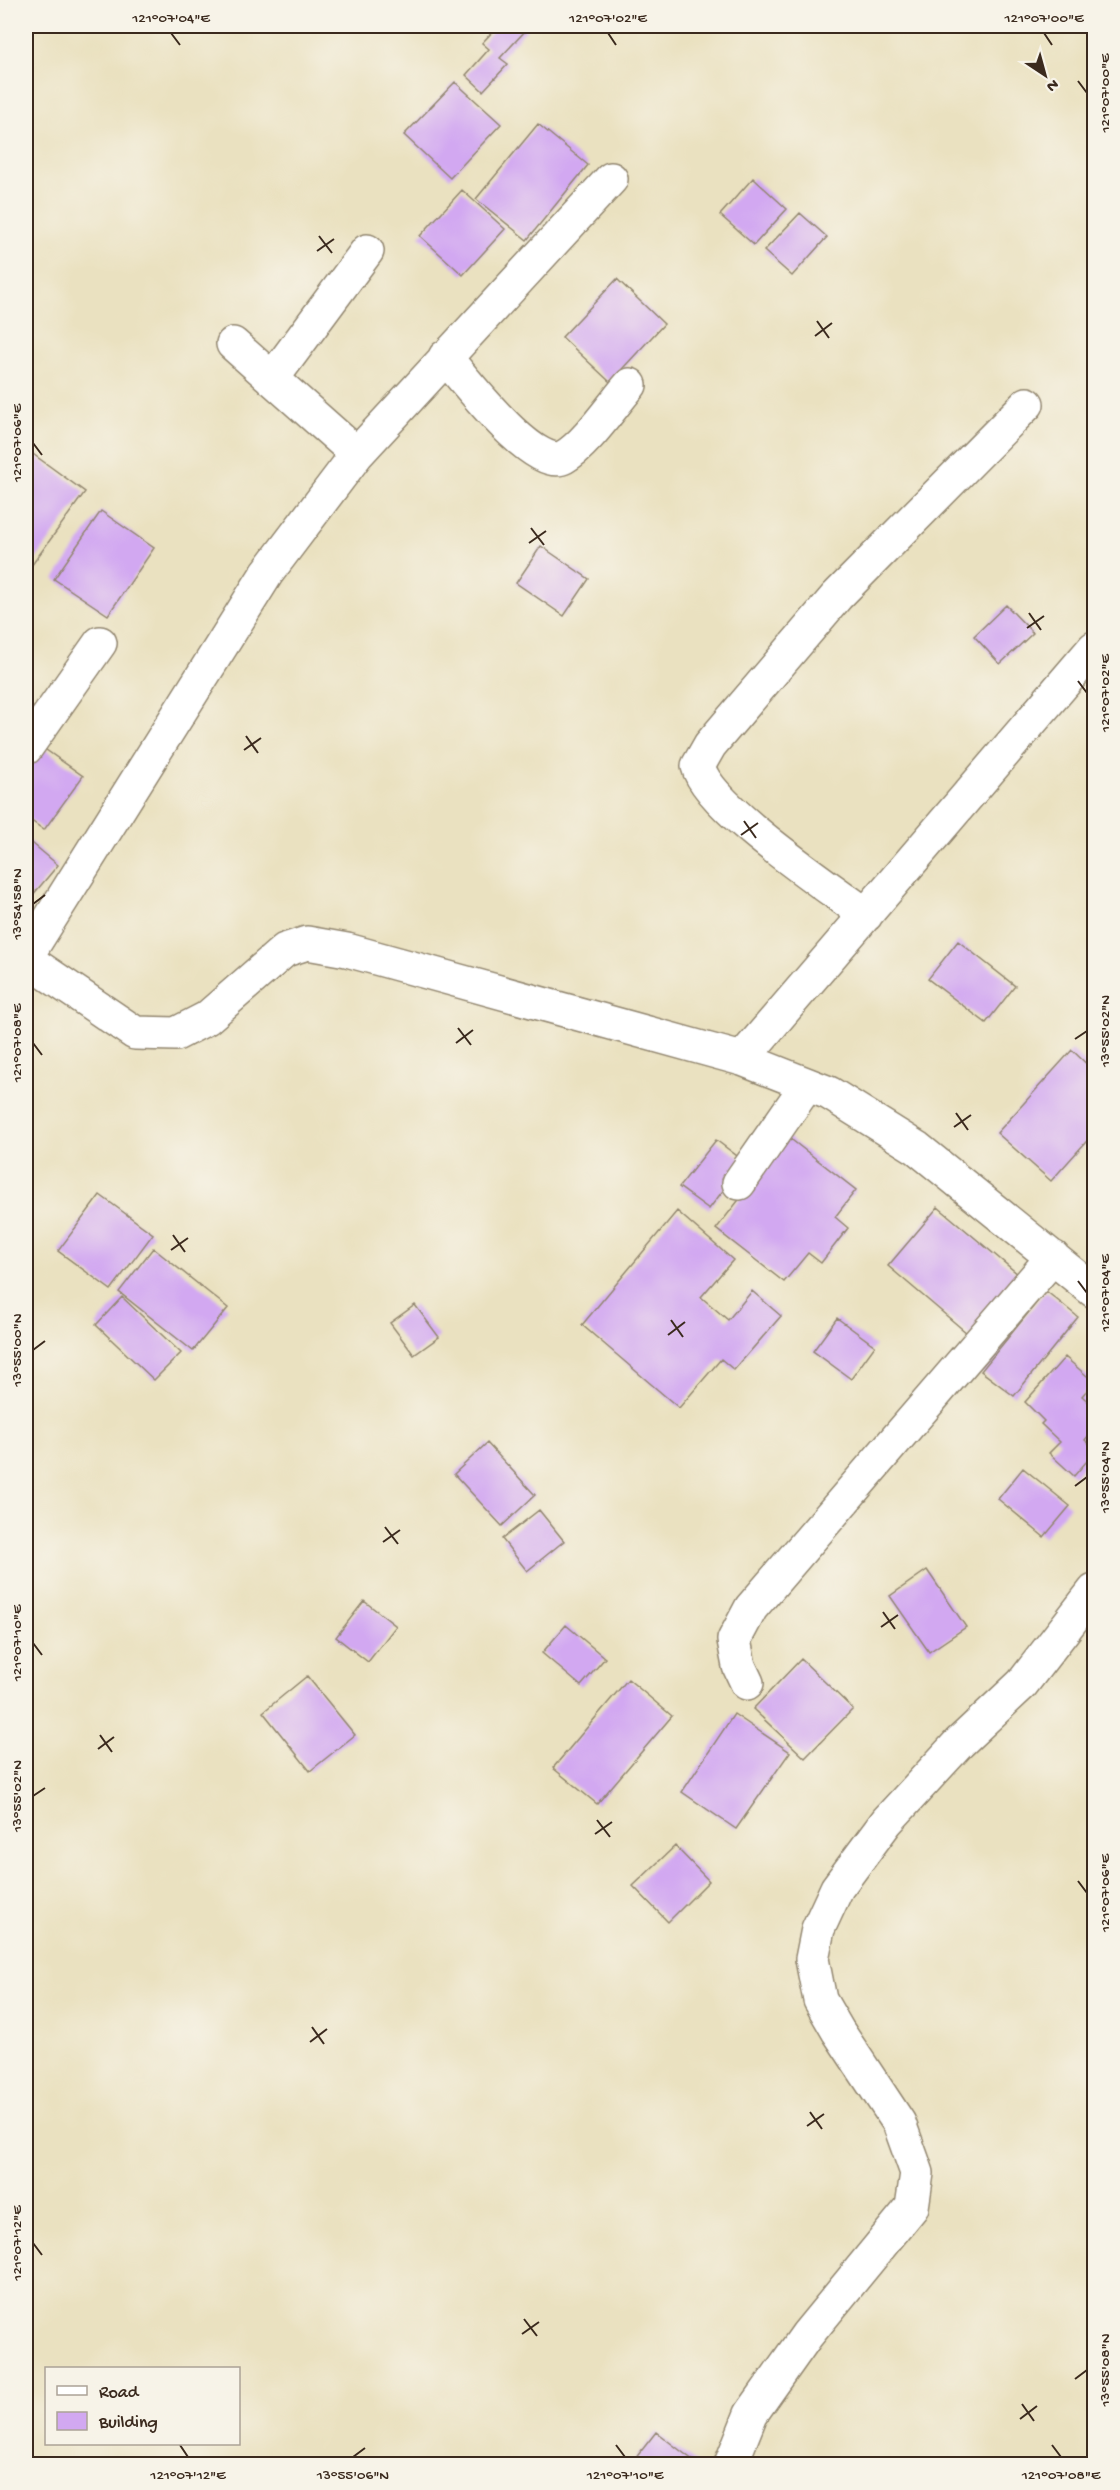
<svg xmlns="http://www.w3.org/2000/svg" width="1120" height="2490" font-family="'Gochi Hand',sans-serif">
<style>
.building{fill:#d2a8f1}
.lines{fill:none;stroke-linecap:round;stroke-linejoin:round}
.minor-casing{stroke:#92866f;stroke-width:36}
.minor{stroke:#fff;stroke-width:33}
.ticks{fill:none;stroke:#3b2a1e;stroke-width:2}
.neatline{fill:none;stroke:#3b2a1e;stroke-width:2}
.ticks-label{font-size:15px;text-anchor:middle;fill:#3b2a1e}
</style>
<rect width="100%" height="100%" fill="#f7f3e8"/>
<filter id="ink" filterUnits="userSpaceOnUse"><feTurbulence type="fractalNoise" baseFrequency=".0167" numOctaves="2"/><feDisplacementMap in="SourceGraphic" scale="12" xChannelSelector="R" yChannelSelector="G"/><feConvolveMatrix kernelMatrix="1 2 1 2 8 2 1 2 1" color-interpolation-filters="sRGB"/></filter>
<filter id="wash" filterUnits="userSpaceOnUse"><feTurbulence type="fractalNoise" baseFrequency=".008" numOctaves="4" result="noise"/><feDisplacementMap in="SourceGraphic" scale="24" xChannelSelector="R" yChannelSelector="G"/><feGaussianBlur stdDeviation="1.35" result="paint"/><feColorMatrix in="noise" values="0 0 0 0 0 0 0 0 0 0 0 0 0 0 0 0 0 1.4 0 .05"/><feComposite in="paint" operator="in"/></filter>
<g filter="url(#wash)">
<rect width="100%" height="100%" fill="#eae1c0"/>
<g id="blocks">
<path class="building" d="M498,26H523L527,29L500,58L508,64L483,91L466,75L489,49L482,43Z
M455,82L501,124L450,178L404,135Z
M538,124L588,165L527,240L476,199Z
M753,178L787,209L754,245L720,215Z
M462,190L505,229L463,275L420,236Z
M800,213L827,237L792,276L764,251Z
M617,279L664,324L610,382L562,337Z
M26,449L85,492L26,573Z
M101,511L154,548L108,615L54,579Z
M541,546L589,579L564,616L516,583Z
M1006,605L1033,633L1000,664L974,636Z
M26,699L36,711L26,721Z
M39,745L83,776L44,830L26,817V763Z
M26,838L58,865L26,903Z
M958,941L1015,986L986,1023L928,979Z
M1072,1050L1094,1071V1133L1051,1181L997,1133Z
M788,1137L856,1190L835,1217L848,1228L821,1263L808,1253L784,1282L716,1229Z
M716,1140L745,1162L709,1209L679,1187Z
M100,1195L153,1234L111,1290L58,1251Z
M938,1207L1025,1280L974,1339L888,1266Z
M677,1211L733,1260L701,1297L728,1320L752,1291L781,1316L734,1370L721,1359L679,1408L582,1325Z
M153,1248L228,1308L193,1351L119,1292Z
M1046,1291L1078,1317L1014,1396L981,1371Z
M122,1297L181,1353L154,1380L96,1325Z
M415,1305L439,1337L414,1355L390,1323Z
M837,1318L875,1346L851,1379L813,1351Z
M1065,1357L1094,1382L1082,1396L1094,1407V1429L1085,1440L1094,1448V1453L1074,1476L1049,1453L1060,1442L1041,1424L1044,1421L1025,1402Z
M487,1443L535,1495L502,1526L454,1474Z
M1023,1468L1070,1506L1044,1537L998,1499Z
M539,1510L564,1541L527,1571L502,1539Z
M927,1570L966,1627L929,1652L890,1596Z
M364,1601L396,1626L368,1662L336,1637Z
M566,1625L605,1658L581,1686L542,1653Z
M801,1659L853,1709L805,1758L753,1709Z
M307,1676L355,1735L310,1771L263,1712Z
M628,1679L672,1716L597,1804L553,1768Z
M734,1714L790,1752L736,1829L682,1792Z
M675,1846L709,1881L668,1922L633,1886Z
M656,2432L698,2464H631Z"/>
</g>
</g>
<g filter="url(#ink)">
<use href="#blocks" fill-opacity="0" stroke="#92866f" stroke-width="1.5"/>
<g class="lines">
<g class="minor-casing">
<path id="minor" d="M233,344L357,454
M445,357C463,377 535,473 564,457C586,445 613,404 630,385
M272,379L367,251
M26,748L100,643
M866,915C828,886 708,807 698,766L710,745L837,596L1027,404
M26,957L267,573L357,454L611,179
M26,959L135,1033L176,1034L207,1018L285,950L307,943L347,950L742,1059L829,1093L917,1148L1094,1291
M742,1059L1094,648
M739,1183L807,1085
M747,1683L739,1666L734,1640L751,1608L1053,1257
M731,2464L751,2414L807,2335L912,2207L917,2173L899,2123L838,2031L820,2000L812,1959L818,1929L837,1888L887,1821L959,1743L1022,1684L1094,1591"/>
</g>
<use href="#minor" class="minor"/>
</g>
</g>
<path class="ticks" d="M171,33L180,45M608,33L616,45M1044,33L1052,45M1078,81L1087,93M319,236L332,253M317,251L334,239M817,321L829,338M815,336L832,323M33,443L42,455M531,528L544,545M529,543L546,531M1029,613L1041,630M1027,628L1044,616M1078,681L1087,693M246,736L258,753M244,750L261,738M744,821L756,838M741,835L758,823M33,904L45,895M458,1028L471,1045M1075,1039L1087,1031M33,1043L42,1055M456,1043L473,1030M956,1113L968,1130M954,1127L971,1115M173,1235L185,1252M171,1250L188,1238M1078,1281L1087,1293M671,1320L683,1337M668,1335L685,1322M33,1350L45,1341M1075,1486L1087,1477M385,1527L398,1544M383,1542L400,1530M883,1612L895,1629M881,1627L898,1615M33,1643L42,1655M100,1735L112,1752M98,1749L114,1737M33,1796L45,1788M597,1820L610,1837M595,1834L612,1822M1078,1881L1087,1893M312,2027L324,2044M310,2042L327,2029M810,2112L822,2129M807,2126L824,2114M33,2243L42,2255M524,2319L537,2336M522,2334L539,2322M1075,2379L1087,2370M1022,2404L1034,2421M1020,2419L1037,2406M180,2445L188,2457M616,2445L625,2457M1052,2445L1061,2457M353,2457L365,2448"/>
<rect width="1120" height="2490" fill="none" stroke="#f7f3e8" stroke-width="66"/>
<rect x="45" y="2367" width="195" height="78" fill="#f7f3e8" stroke="#aca397" stroke-width="1.5"/>
<rect x="57" y="2386" width="30" height="9" fill="#ffffff" stroke="#aca397" stroke-width="1.5"/>
<text x="99" y="2397" font-size="18" fill="#3b2a1e">Road</text>
<rect x="57" y="2412" width="30" height="18" fill="#d2a8f1" stroke="#aca397" stroke-width="1.5"/>
<text x="99" y="2427" font-size="18" fill="#3b2a1e">Building</text>
<g transform="translate(1045 75) rotate(144)" stroke="#f7f3e8" stroke-width="4.5" paint-order="stroke">
<path d="M0-4.5L10 22L0 15L-10 22Z" fill="#3b2a1e"/>
<text y="-9" font-size="16" font-weight="bold" text-anchor="middle" fill="#3b2a1e">N</text>
</g>
<rect x="33" y="33" width="1054" height="2424" class="neatline"/>
<g class="ticks-label">
<text x="171" y="22">121°07'04"E</text>
<text x="608" y="22">121°07'02"E</text>
<text x="1044" y="22">121°07'00"E</text>
<text transform="translate(1104 93) rotate(-90)" y="5">121°07'00"E</text>
<text transform="translate(16 443) rotate(-90)" y="5">121°07'06"E</text>
<text transform="translate(1104 693) rotate(-90)" y="5">121°07'02"E</text>
<text transform="translate(16 904) rotate(-90)" y="5">13°54'58"N</text>
<text transform="translate(1104 1031) rotate(-90)" y="5">13°55'02"N</text>
<text transform="translate(16 1043) rotate(-90)" y="5">121°07'08"E</text>
<text transform="translate(1104 1293) rotate(-90)" y="5">121°07'04"E</text>
<text transform="translate(16 1350) rotate(-90)" y="5">13°55'00"N</text>
<text transform="translate(1104 1477) rotate(-90)" y="5">13°55'04"N</text>
<text transform="translate(16 1643) rotate(-90)" y="5">121°07'10"E</text>
<text transform="translate(16 1796) rotate(-90)" y="5">13°55'02"N</text>
<text transform="translate(1104 1893) rotate(-90)" y="5">121°07'06"E</text>
<text transform="translate(16 2243) rotate(-90)" y="5">121°07'12"E</text>
<text transform="translate(1104 2370) rotate(-90)" y="5">13°55'08"N</text>
<text x="188" y="2479">121°07'12"E</text>
<text x="353" y="2479">13°55'06"N</text>
<text x="625" y="2479">121°07'10"E</text>
<text x="1061" y="2479">121°07'08"E</text>
</g>
</svg>
